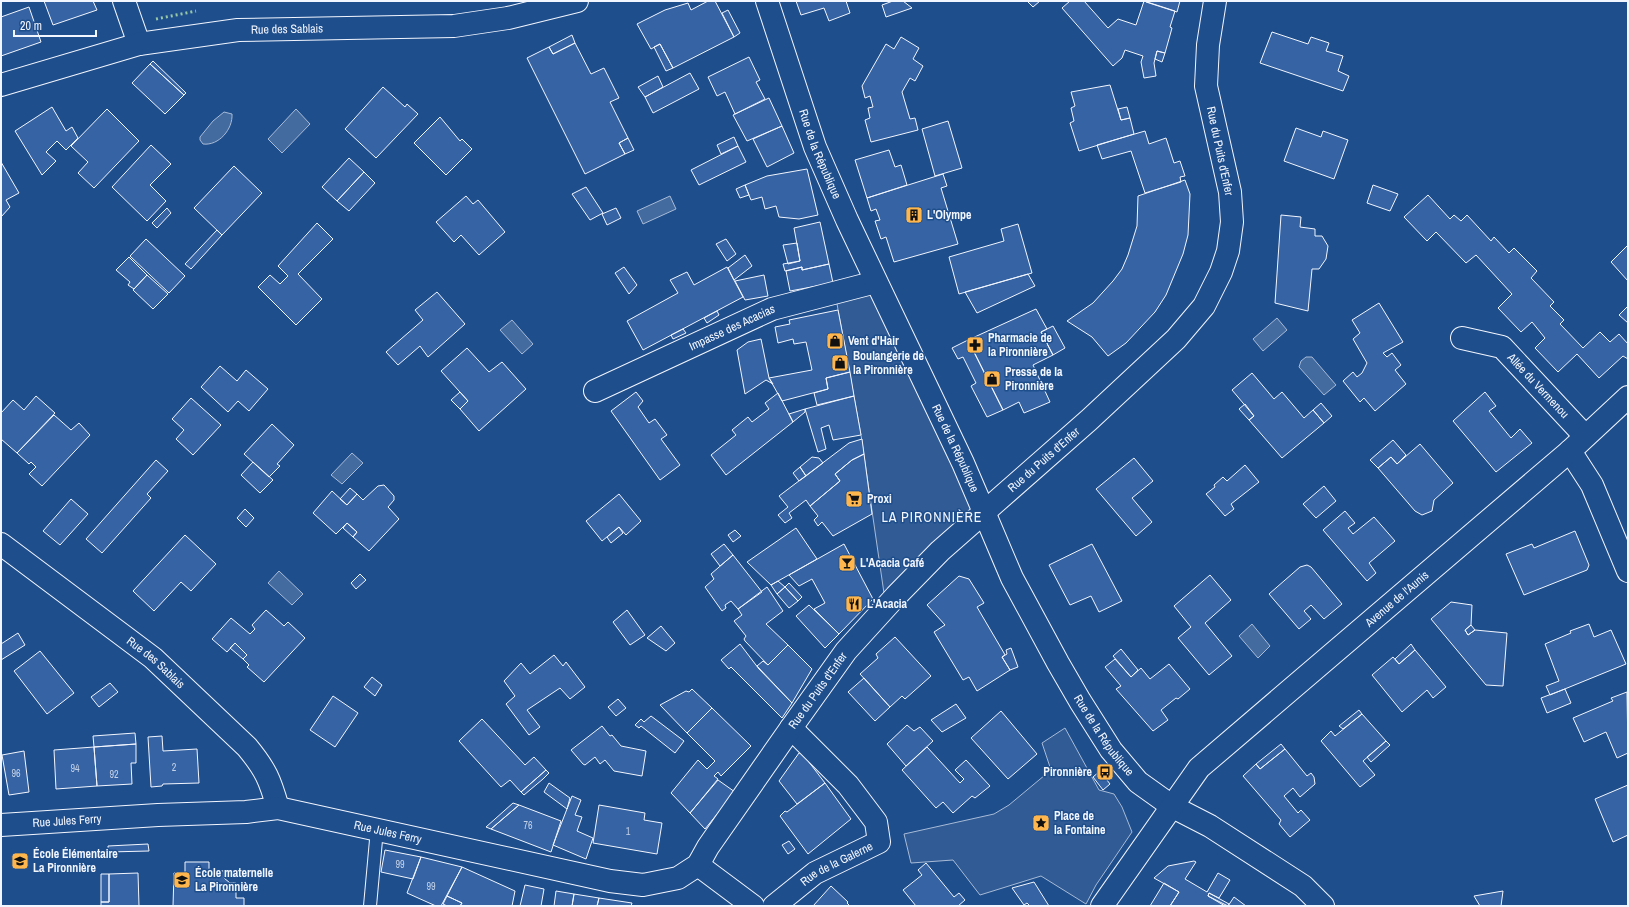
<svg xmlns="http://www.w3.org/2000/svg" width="1629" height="907" font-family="'Archivo Narrow',sans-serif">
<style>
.built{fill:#305b95;stroke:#a8bbd7}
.water{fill:#446ba0;stroke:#a8bbd7}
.building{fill:#3563a3;stroke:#f2f6ff}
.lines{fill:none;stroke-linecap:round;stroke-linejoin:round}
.service-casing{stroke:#f2f6ff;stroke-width:14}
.minor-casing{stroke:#f2f6ff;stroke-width:24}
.tertiary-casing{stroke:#f2f6ff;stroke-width:24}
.service{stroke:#1f4e8c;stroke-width:12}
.minor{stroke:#1f4e8c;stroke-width:22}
.tertiary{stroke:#1f4e8c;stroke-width:22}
.hedge{stroke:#97c8a6;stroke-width:3;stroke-dasharray:2 3;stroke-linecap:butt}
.labels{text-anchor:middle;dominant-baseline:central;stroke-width:3;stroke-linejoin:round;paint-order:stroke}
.number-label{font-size:10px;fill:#c3d1e8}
.street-label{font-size:12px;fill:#f2f6ff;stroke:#1f4e8c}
.poi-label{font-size:12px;font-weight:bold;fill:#f2f6ff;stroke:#1f4e8c;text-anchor:start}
.quarter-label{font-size:14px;letter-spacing:1px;fill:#f2f6ff;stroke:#1f4e8c}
</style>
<rect width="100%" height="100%" fill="#1f4e8c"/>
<path class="built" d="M876,282L984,512L886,607L861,435L835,293Z
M1065,728L1099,790L1114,794L1122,807L1132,832L1096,885L1086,904L1041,876L980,895L953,860L911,863L904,834L994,814L1009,805L1051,770L1042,743Z"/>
<path class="water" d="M296,109L310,124L282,153L268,139Z
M224,112L232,114C233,129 219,146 203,144L200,140V137L213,121Z
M670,196L676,209L643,224L637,211Z
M1277,318L1287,330L1263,351L1253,339Z
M512,320L533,344L522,354L500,330Z
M1306,357H1312L1336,385L1324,395L1299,367L1301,361Z
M352,453L363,463L342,484L331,475Z
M279,571L303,594L292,605L268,583Z
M1252,624L1270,646L1258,658L1239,636Z"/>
<path class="building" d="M44,1H93L97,10L53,25Z
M708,1H715L734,37L673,68L660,44L651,49L637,24L665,10L688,3L691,10Z
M796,1H846L850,13L829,21L824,8L801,15Z
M893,1H903L912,8L886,17L882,5Z
M1027,1H1040L1033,7Z
M1070,1H1084L1108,28L1118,19L1136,25L1144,1L1175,11L1170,27L1172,28L1165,53L1157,51L1154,63L1156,76L1144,78L1141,62L1143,56L1125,50L1122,58L1113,66L1062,8Z
M1146,1H1180L1177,12L1146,2Z
M29,7L41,42L1,56V17Z
M728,10L740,33L734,37L722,13Z
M1272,32L1308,44L1311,37L1329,43L1326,51L1343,56L1338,71L1349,76L1343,91L1260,63Z
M572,35L575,43L553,54L549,47Z
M901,37L919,48L913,59L923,66L915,81L910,78L902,92L910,119L915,118L918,130L871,142L865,120L870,118L868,108L873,107L870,96L865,98L862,86L886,44L894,49Z
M575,43L591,74L604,68L619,98L610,102L628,138L619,143L625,154L585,174L527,58L549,47L553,54Z
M660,44L673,68L666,71L654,47Z
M1157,51L1165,53L1162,62L1155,59Z
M749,57L760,80L756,82L765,99L735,114L725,92L717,96L708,77Z
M153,61L186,93L184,95L150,64Z
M150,64L184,95L165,114L132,83Z
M690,73L699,89L653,113L645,97Z
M658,76L663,87L645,97L638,87Z
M1110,85L1121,120L1130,118L1134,134L1079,151L1070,123L1074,121L1071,108L1075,106L1071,92Z
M383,87L405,107L407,104L418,114L376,158L345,129Z
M769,98L782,126L747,141L733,115Z
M52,107L66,131L72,127L78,138L66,150L57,141L46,152L56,161L42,175L15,131Z
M1127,107L1130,118L1121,120L1118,109Z
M107,109L139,141L94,188L78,173L88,162L71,146Z
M440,117L460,141L462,139L472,149L446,175L414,143Z
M948,121L962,168L935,176L922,129Z
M782,126L794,153L767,167L753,139Z
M1296,128L1321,137L1323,131L1348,140L1334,179L1284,161Z
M1145,131L1149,144L1166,138L1174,163L1180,161L1185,176L1180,177L1181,182L1145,193L1131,151L1102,159L1097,145Z
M734,137L738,146L721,154L717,145Z
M628,138L634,150L625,154L619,143Z
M151,145L171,164L150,185L166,201L147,221L112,187Z
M738,146L746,162L699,185L691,170Z
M889,150L895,167L901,165L907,185L867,198L855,160Z
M349,158L364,172L337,201L322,187Z
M1,162L19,193L6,200L10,207L1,217Z
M234,166L262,193L222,235L194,208Z
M807,169L818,215L799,219L779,217L776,206L765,209L762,197L751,200L745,185L767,176Z
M364,172L375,183L349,211L337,201Z
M943,174L947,186L941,188L958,244L894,262L886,237L881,239L875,221L880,220L876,209L871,211L867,198Z
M1185,180L1190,194L1188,235L1183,254L1166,295L1155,312L1126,343L1108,356L1092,337L1067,321L1093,303L1113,281L1122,269L1128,255L1137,226L1138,196Z
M745,185L749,195L740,198L736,189Z
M1373,185L1398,194L1390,211L1367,203Z
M586,187L603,213L590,220L572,194Z
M1428,195L1450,219L1454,215L1461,221L1467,215L1491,241L1494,237L1509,253L1514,248L1537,271L1531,278L1554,302L1550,306L1564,320L1560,324L1583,348L1600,332L1610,342L1619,334L1628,344V359L1623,356L1599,378L1577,354L1558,372L1535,348L1545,338L1532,322L1521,332L1498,308L1512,294L1476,255L1466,263L1436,232L1427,241L1404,217Z
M466,196L473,204L478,200L505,232L479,255L461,235L454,242L436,222Z
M167,208L171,213L157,228L152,223Z
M616,208L621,218L607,225L602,214Z
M1281,215L1301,217L1300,227L1315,229V236H1322L1328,246L1326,259L1319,269H1312L1308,311L1275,303Z
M820,222L829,264L802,270V267L785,271L783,264L800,261L794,228Z
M317,223L333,239L298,274L322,299L296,325L258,287L270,275L280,284L288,276L278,266Z
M1018,224L1032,273L959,294L949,257L1004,241L1001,229Z
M217,230L222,235L191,269L185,264Z
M146,239L185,276L169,293L130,256Z
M726,239L736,254L727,261L716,244Z
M797,243L800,261L788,264L783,245Z
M1628,245V281L1611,262Z
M745,255L752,266L734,280L728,268Z
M129,257L147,275L134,289L128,285L130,282L116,270Z
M829,264L833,283L790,291L786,271L802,267V270Z
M624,267L637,285L629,294L615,273Z
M727,267L743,297L643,350L627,321L678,293L670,280L687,272L694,285Z
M1028,274L1035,286L977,313L965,292Z
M147,275L168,294L153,309L133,290Z
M764,275L768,296L745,300L735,281Z
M437,292L465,324L428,357L420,346L398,365L386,352L423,320L415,310Z
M1379,303L1403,342L1383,353L1387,357L1392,353L1401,365L1395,370L1406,384L1375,411L1364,398L1360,402L1343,381L1353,372L1357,377L1362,373L1367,363L1353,339L1360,333L1352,320Z
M1628,306V323L1619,315Z
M1036,309L1047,329L1041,332L1053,355L1033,365L1050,402L1024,413L1019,402L1003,410L968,340Z
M838,310L850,372L826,378L828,389L782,401L769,378L812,370L806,342L794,344L793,339L778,343L775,327L790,324L789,320Z
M717,311L719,315L707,323L704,318Z
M1053,326L1065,348L1053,355L1041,332Z
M683,329L686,333L673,339L671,335Z
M761,339L769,378L773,384L766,380L745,394L737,350L748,342Z
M968,340L1003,410L987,417L971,386L976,383L963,357L958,359L952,348Z
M467,348L489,372L502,362L526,389L479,431L460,409L468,401L441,371Z
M220,366L237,381L246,370L268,389L249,411L238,401L228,412L201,387Z
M850,372L854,396L817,405L814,393L828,389L826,378Z
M1252,373L1274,399L1282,392L1304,418L1313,410L1324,423L1282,458L1249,420L1254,416L1232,390Z
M460,392L468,401L460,409L451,400Z
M636,392L643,401L638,407L649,423L655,419L667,435L661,439L680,465L660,480L611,411Z
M1485,392L1496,406L1489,411L1511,438L1520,429L1532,443L1496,472L1453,421Z
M778,393L793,422L726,475L711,455L736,435L732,430L748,417L752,422L769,409L765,403Z
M36,396L55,413L17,453L1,439V413L13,400L24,410Z
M854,396L861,435L833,440L829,425L821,428L826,449L818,452L805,409Z
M191,398L221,425L193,455L176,439L184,430L172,419Z
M1321,403L1332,416L1324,423L1313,410Z
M1245,404L1254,416L1249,420L1239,409Z
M805,409V412L793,422L789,414Z
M54,415L71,430L79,423L90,435L42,486L29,474L36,467L31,462L29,464L17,453Z
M272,424L294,445L277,464L280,466L269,477L244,454Z
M862,439L864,454L852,460L835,474L840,481L810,506L806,500L789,513L792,518L785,523L778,515L788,507L779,496L849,443Z
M1393,440L1406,455L1397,464L1391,457L1378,468L1370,460Z
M1420,444L1453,483L1434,500L1432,511L1422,515L1415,511L1378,468L1391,457L1397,464Z
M864,454L872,514L833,536L822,522L818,526L814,520L818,516L810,506L840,481L835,474L852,460Z
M812,457L819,458L823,463L806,476L800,467Z
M1134,458L1153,481L1132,498L1152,522L1136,536L1096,489Z
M156,460L168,471L147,494L151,498L102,553L86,539Z
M253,462L273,480L260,493L241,475Z
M1245,465L1259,482L1231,504L1234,509L1225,516L1206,494L1215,487L1214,485L1223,477L1227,481Z
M800,467L806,476L799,481L793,473Z
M384,485L394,496V500L388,507L399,519L369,551L353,537L357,532L347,523L336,534L313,513L332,491L347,505L357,494L363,500L378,486Z
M1324,486L1336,501L1316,518L1303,504Z
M350,488L357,494L347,505L340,499Z
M619,494L641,521L626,535L619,527L602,541L586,521Z
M71,499L88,514L60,545L43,531Z
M245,509L254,518L246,527L237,518Z
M1345,511L1355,523L1348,528L1353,534L1374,517L1395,541L1369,563L1376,573L1367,581L1323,530Z
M347,523L357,532L353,537L343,528Z
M619,527L623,533L611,543L607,537Z
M796,528L817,559L771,585L747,562Z
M735,530L741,536L733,542L728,535Z
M1575,531L1589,565L1587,570L1524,595L1506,554L1532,544L1534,548Z
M185,535L216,564L191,591L181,582L154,611L133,591Z
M724,544L733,555L720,566L711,554Z
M844,544L873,599L839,634L814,609L825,603L812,579L799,586L789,575Z
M1092,544L1122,601L1099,612L1091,596L1070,605L1049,565Z
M733,555L762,592L738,609L731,601L725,605L726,608L722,611L705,587L714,579L711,574Z
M1307,565L1311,567L1342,604L1324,619L1311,605L1304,611L1311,619L1299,629L1269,594L1300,567Z
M360,574L366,580L356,589L351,583Z
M1210,575L1231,600L1205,623L1232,656L1209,675L1178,638L1191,627L1174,606Z
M959,576L969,579L984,603L977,607L1004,653L1005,655L1002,657L1010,670L977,691L969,677L963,680L934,632L945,625L927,605Z
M778,581L785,587L777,594L771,585Z
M789,583L802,597L798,601L785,587Z
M767,587L783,611L766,624L788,645L768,665L745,641L744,639L746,636L734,621L742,615L738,609Z
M785,587L798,601L789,608L777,594Z
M1451,602L1472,605L1471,625L1465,630L1468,635L1475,630L1507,633L1503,686L1486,685L1431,619Z
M809,605L839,634L825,648L796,616Z
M266,610L284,626L288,622L305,638L264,682L247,667L249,665L243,659L247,655L235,643L227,652L212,639L231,618L250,634L255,629L252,625Z
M627,610L645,635L630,645L613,622Z
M1589,624L1594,637L1611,630L1626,664L1550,695L1546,686L1559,681L1545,644L1571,633L1570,631Z
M1471,625L1475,630L1468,635L1465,630Z
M661,626L675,643L666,651L647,638Z
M18,633L25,645L1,660V644Z
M895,637L931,676L905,699L902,696L890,707L860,674L878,658L876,654Z
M235,643L247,655L243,659L230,648Z
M740,644L759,669L792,703L782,718L731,667L729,669L721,660Z
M1411,644L1415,650L1399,664L1395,659Z
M788,645L812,669L792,703L757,666L763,661L768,665Z
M1011,648L1018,667L1010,670L1002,657L1007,654L1006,650Z
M1121,649L1138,670L1131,677L1113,656Z
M1415,650L1446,687L1433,698L1427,690L1402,712L1372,675L1393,657L1399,664Z
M40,651L74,693L47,714L14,671Z
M554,655L563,666L566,662L585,687L570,699L560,688L527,710L540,727L529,735L506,704L515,696L504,681L521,663L530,674Z
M1115,659L1131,677L1141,668L1150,679L1169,664L1190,689L1178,699L1176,698L1161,710L1168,720L1153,731L1116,689L1121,686L1105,667Z
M372,677L382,685L375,696L364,687Z
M864,678L890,707L875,721L848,692Z
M110,683L118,692L99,707L91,697Z
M692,689L712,708L687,733L660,705L686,691L689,692Z
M1565,689L1571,703L1547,713L1541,698Z
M1627,692L1628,753L1617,758L1606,732L1584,742L1573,718L1613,701L1611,698Z
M333,696L358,713L335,747L310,730Z
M618,699L626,708L616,716L608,707Z
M956,704L966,718L942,732L931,720Z
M712,708L751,746L721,776L718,772L714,776L718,779L690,813L671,793L698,760L707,769L715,761L687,733Z
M1359,710L1362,714L1343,729L1339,726Z
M1001,711L1037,754L1008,779L971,738Z
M1362,714L1386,741L1363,761L1375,775L1360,787L1321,741L1331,731L1335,736Z
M651,716L684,741L675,753L641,726L639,728L635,725L641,719L644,722Z
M482,719L525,765L534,757L546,770L521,792L510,780L501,787L459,741Z
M907,725L914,731L920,727L933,741L906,766L887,744Z
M602,726L610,736L612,735L621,746L646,751L642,776L614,771L605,760L600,764L595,757L585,765L583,764L571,750Z
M135,733L136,744L94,747L93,736Z
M162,736L163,751L197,749L199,783L163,784L162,786L151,787L148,737Z
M1386,741L1390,745L1371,762L1367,757Z
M136,744V763H131L132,784L97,786L94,747Z
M1281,744L1285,749L1260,769L1256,764Z
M94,747L97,786L56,789L54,750Z
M927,747L960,783L964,779L955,770L966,760L990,786L975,798L972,796L953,813L943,802L936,808L902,770Z
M1285,749L1307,776L1311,773L1314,777L1315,784L1300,797L1293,788L1284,796L1298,813L1301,810L1310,820L1290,837L1279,824L1281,820L1243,776L1256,764L1260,769Z
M24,751L29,792L9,795L2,755Z
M799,753H802L825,783L797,804L779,781Z
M546,770L549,773L543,779L524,795L521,792Z
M1100,771L1110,784L1103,790L1093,777Z
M718,780L735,792L705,829L690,813Z
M549,783L570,798L567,809L544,792Z
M825,783L851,819L808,854L780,816L785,811L787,812Z
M1628,785V835L1613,842L1595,799Z
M572,796L581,800L575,815L582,817L577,831L593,838L586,859L553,845Z
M513,803L519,805L491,829L486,827Z
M519,805L561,821L551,852L491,829Z
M599,805L645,813L644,820L662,823L657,854L593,843Z
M789,841L795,849L788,854L782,845Z
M148,844L149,851L108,852V846Z
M385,850L421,857L413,879L381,872Z
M421,857L462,867L441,906H436L407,893Z
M1194,861L1196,862L1185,879L1207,892L1218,873L1230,880L1219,898L1209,893L1208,896L1225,906H1170L1179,892L1154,878L1168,866Z
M185,862H209V870L224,871V878L230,883H236V898H244V906H173L174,873H185Z
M926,863L954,897L959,893L965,900L958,906H916L903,890L922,875L918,870Z
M462,867L515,891L512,906H460L462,903L447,896Z
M138,873L139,906H101V902H109V874Z
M101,874H109V902H101Z
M1034,882L1049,906H1030L1027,903L1024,905L1012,888Z
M1164,883L1179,892L1170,906H1150Z
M525,885L544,889L541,906H520Z
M831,886L848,902L847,903L850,906H813Z
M556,891L574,894L572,906H554Z
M1503,891L1501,906H1480L1474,896Z
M1209,893L1229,904L1228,906L1208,896Z
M574,894L599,898L597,906H572Z
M447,896L462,903L460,906H447L443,904Z
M1234,897L1246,906H1228Z
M599,898L632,903L631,906H597Z"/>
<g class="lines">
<g class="service-casing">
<path id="service" d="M370,906L377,829"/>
</g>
<g class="minor-casing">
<g id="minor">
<path d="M124,1L139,44"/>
<path id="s1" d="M1,85L139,44L238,30L454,26L508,18L577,1"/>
<path id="s2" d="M1462,338L1502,347L1585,436"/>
<path id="s3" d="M595,391L772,309L876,282"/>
<path d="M1570,451L1592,485L1628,571"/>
<path id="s4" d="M984,512L1012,578L1058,663L1080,701L1111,750L1138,782L1173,807L1210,826L1303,886L1323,906"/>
<path id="s5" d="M1,544L153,658L247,747C266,770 270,780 278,808"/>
<path d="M698,865L753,906"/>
<path id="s6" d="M774,906L815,873L879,842L876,822L848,785L791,728"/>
<path id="s7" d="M1102,906L1199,768L1570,451L1628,397"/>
</g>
</g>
<g class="tertiary-casing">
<g id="tertiary">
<path id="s8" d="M767,1L815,147L847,220L963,463L984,512"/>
<path id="s9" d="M1,825L158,815L246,812L278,808L610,881L643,885L678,878L698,865L708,847L791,728L846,651L896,596L940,551L1089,420L1176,339L1204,306L1221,272L1228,251L1232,222L1230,192L1206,86L1208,45L1215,1"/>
</g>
</g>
<use href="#service" class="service"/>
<use href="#minor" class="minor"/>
<use href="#tertiary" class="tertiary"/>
<path class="hedge" d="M156,19L196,11"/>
</g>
<defs>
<g id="building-square" transform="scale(0.9)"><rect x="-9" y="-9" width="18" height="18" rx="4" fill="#ffb74d" stroke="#1f4e8c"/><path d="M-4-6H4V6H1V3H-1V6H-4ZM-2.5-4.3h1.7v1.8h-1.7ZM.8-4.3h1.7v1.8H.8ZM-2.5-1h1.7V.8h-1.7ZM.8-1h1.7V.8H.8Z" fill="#111"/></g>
<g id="shop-square" transform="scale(0.9)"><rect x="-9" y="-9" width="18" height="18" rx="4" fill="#ffb74d" stroke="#1f4e8c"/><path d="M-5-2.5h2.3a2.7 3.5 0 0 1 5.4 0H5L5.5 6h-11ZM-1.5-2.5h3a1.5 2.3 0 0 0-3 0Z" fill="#111"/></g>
<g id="pharmacy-square" transform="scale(0.9)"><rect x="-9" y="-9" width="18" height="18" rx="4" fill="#ffb74d" stroke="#1f4e8c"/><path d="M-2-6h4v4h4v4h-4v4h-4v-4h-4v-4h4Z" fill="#111"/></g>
<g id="supermarket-square" transform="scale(0.9)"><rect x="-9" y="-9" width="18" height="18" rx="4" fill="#ffb74d" stroke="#1f4e8c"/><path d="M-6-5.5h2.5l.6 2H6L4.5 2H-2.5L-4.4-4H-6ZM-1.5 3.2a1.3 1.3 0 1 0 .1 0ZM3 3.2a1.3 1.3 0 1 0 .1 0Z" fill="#111"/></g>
<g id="bar-square" transform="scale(0.9)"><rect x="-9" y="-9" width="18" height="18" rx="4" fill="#ffb74d" stroke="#1f4e8c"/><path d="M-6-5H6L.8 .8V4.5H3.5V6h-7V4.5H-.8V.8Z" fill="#111"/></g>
<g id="restaurant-square" transform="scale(0.9)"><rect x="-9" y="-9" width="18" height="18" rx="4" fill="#ffb74d" stroke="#1f4e8c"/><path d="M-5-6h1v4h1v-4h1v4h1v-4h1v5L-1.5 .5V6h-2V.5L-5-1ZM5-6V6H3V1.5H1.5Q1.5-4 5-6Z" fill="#111"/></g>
<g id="bus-square" transform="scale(0.9)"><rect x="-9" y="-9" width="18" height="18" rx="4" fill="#ffb74d" stroke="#1f4e8c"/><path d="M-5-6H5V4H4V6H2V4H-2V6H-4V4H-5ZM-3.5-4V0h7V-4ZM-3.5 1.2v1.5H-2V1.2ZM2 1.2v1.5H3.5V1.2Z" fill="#111"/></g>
<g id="sight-square" transform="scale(0.9)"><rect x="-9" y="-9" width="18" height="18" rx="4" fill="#ffb74d" stroke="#1f4e8c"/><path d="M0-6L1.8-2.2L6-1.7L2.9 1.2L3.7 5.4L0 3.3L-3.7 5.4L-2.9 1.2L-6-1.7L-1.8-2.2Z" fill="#111"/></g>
<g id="school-square" transform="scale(0.9)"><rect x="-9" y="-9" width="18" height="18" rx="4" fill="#ffb74d" stroke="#1f4e8c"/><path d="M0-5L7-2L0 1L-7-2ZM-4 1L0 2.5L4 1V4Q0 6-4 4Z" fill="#111"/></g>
</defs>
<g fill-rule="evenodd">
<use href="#building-square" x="914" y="215"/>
<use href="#shop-square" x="835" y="341"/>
<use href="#pharmacy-square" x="975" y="345"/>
<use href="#shop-square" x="840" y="363"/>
<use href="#shop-square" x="992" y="379"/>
<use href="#supermarket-square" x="854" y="499"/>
<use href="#bar-square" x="847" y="563"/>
<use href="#restaurant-square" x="854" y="604"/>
<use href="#bus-square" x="1105" y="772"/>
<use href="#sight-square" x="1041" y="823"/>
<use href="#school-square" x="20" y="861"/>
<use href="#school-square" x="182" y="880"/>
</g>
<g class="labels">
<g class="number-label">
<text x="174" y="767">2</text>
<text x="75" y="768">94</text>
<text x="16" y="773">96</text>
<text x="114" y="774">92</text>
<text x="528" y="825">76</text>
<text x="628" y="831">1</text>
<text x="400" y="864">99</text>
<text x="431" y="886">99</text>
</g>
<g class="street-label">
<text stroke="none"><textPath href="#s1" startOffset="293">Rue des Sablais</textPath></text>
<text transform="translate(1220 151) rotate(78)">Rue du Puits d'Enfer</text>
<text stroke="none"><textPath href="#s8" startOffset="162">Rue de la République</textPath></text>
<text stroke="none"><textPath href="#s3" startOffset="151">Impasse des Acacias</textPath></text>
<text stroke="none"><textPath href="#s2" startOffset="94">Allée du Vermenou</textPath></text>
<text stroke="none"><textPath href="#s8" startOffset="486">Rue de la République</textPath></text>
<text stroke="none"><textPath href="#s9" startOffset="1246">Rue du Puits d'Enfer</textPath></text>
<text stroke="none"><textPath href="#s7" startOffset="429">Avenue de l'Aunis</textPath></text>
<text stroke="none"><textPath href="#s5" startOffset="195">Rue des Sablais</textPath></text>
<text stroke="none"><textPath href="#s9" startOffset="922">Rue du Puits d'Enfer</textPath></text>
<text stroke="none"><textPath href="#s4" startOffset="254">Rue de la République</textPath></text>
<text stroke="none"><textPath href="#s9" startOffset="66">Rue Jules Ferry</textPath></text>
<text stroke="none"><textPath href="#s9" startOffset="390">Rue Jules Ferry</textPath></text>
<text stroke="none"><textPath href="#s6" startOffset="76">Rue de la Galerne</textPath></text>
</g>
<g class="poi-label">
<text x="927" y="215">L'Olympe</text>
<text x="988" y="338">Pharmacie de<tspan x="988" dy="14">la Pironnière</tspan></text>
<text x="848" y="341">Vent d'Hair</text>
<text x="853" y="356">Boulangerie de<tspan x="853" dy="14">la Pironnière</tspan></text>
<text x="1005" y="372">Presse de la<tspan x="1005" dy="14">Pironnière</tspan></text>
<text x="867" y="499">Proxi</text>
<text x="860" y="563">L'Acacia Café</text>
<text x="867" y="604">L'Acacia</text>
<text x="1092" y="772" text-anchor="end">Pironnière</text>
<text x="1054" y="816">Place de<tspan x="1054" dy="14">la Fontaine</tspan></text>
<text x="33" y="854">École Élémentaire<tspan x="33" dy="14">La Pironnière</tspan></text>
<text x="195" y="873">École maternelle<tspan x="195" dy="14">La Pironnière</tspan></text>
</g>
<g class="quarter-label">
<text x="932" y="517">LA PIRONNIÈRE</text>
</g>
</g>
<rect width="1629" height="907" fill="none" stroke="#f2f6ff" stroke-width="4"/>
<path d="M14 30v6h82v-6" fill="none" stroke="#f2f6ff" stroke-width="2"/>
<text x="20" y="30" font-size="12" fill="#f2f6ff" stroke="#1f4e8c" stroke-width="3" paint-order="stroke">20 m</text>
</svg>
